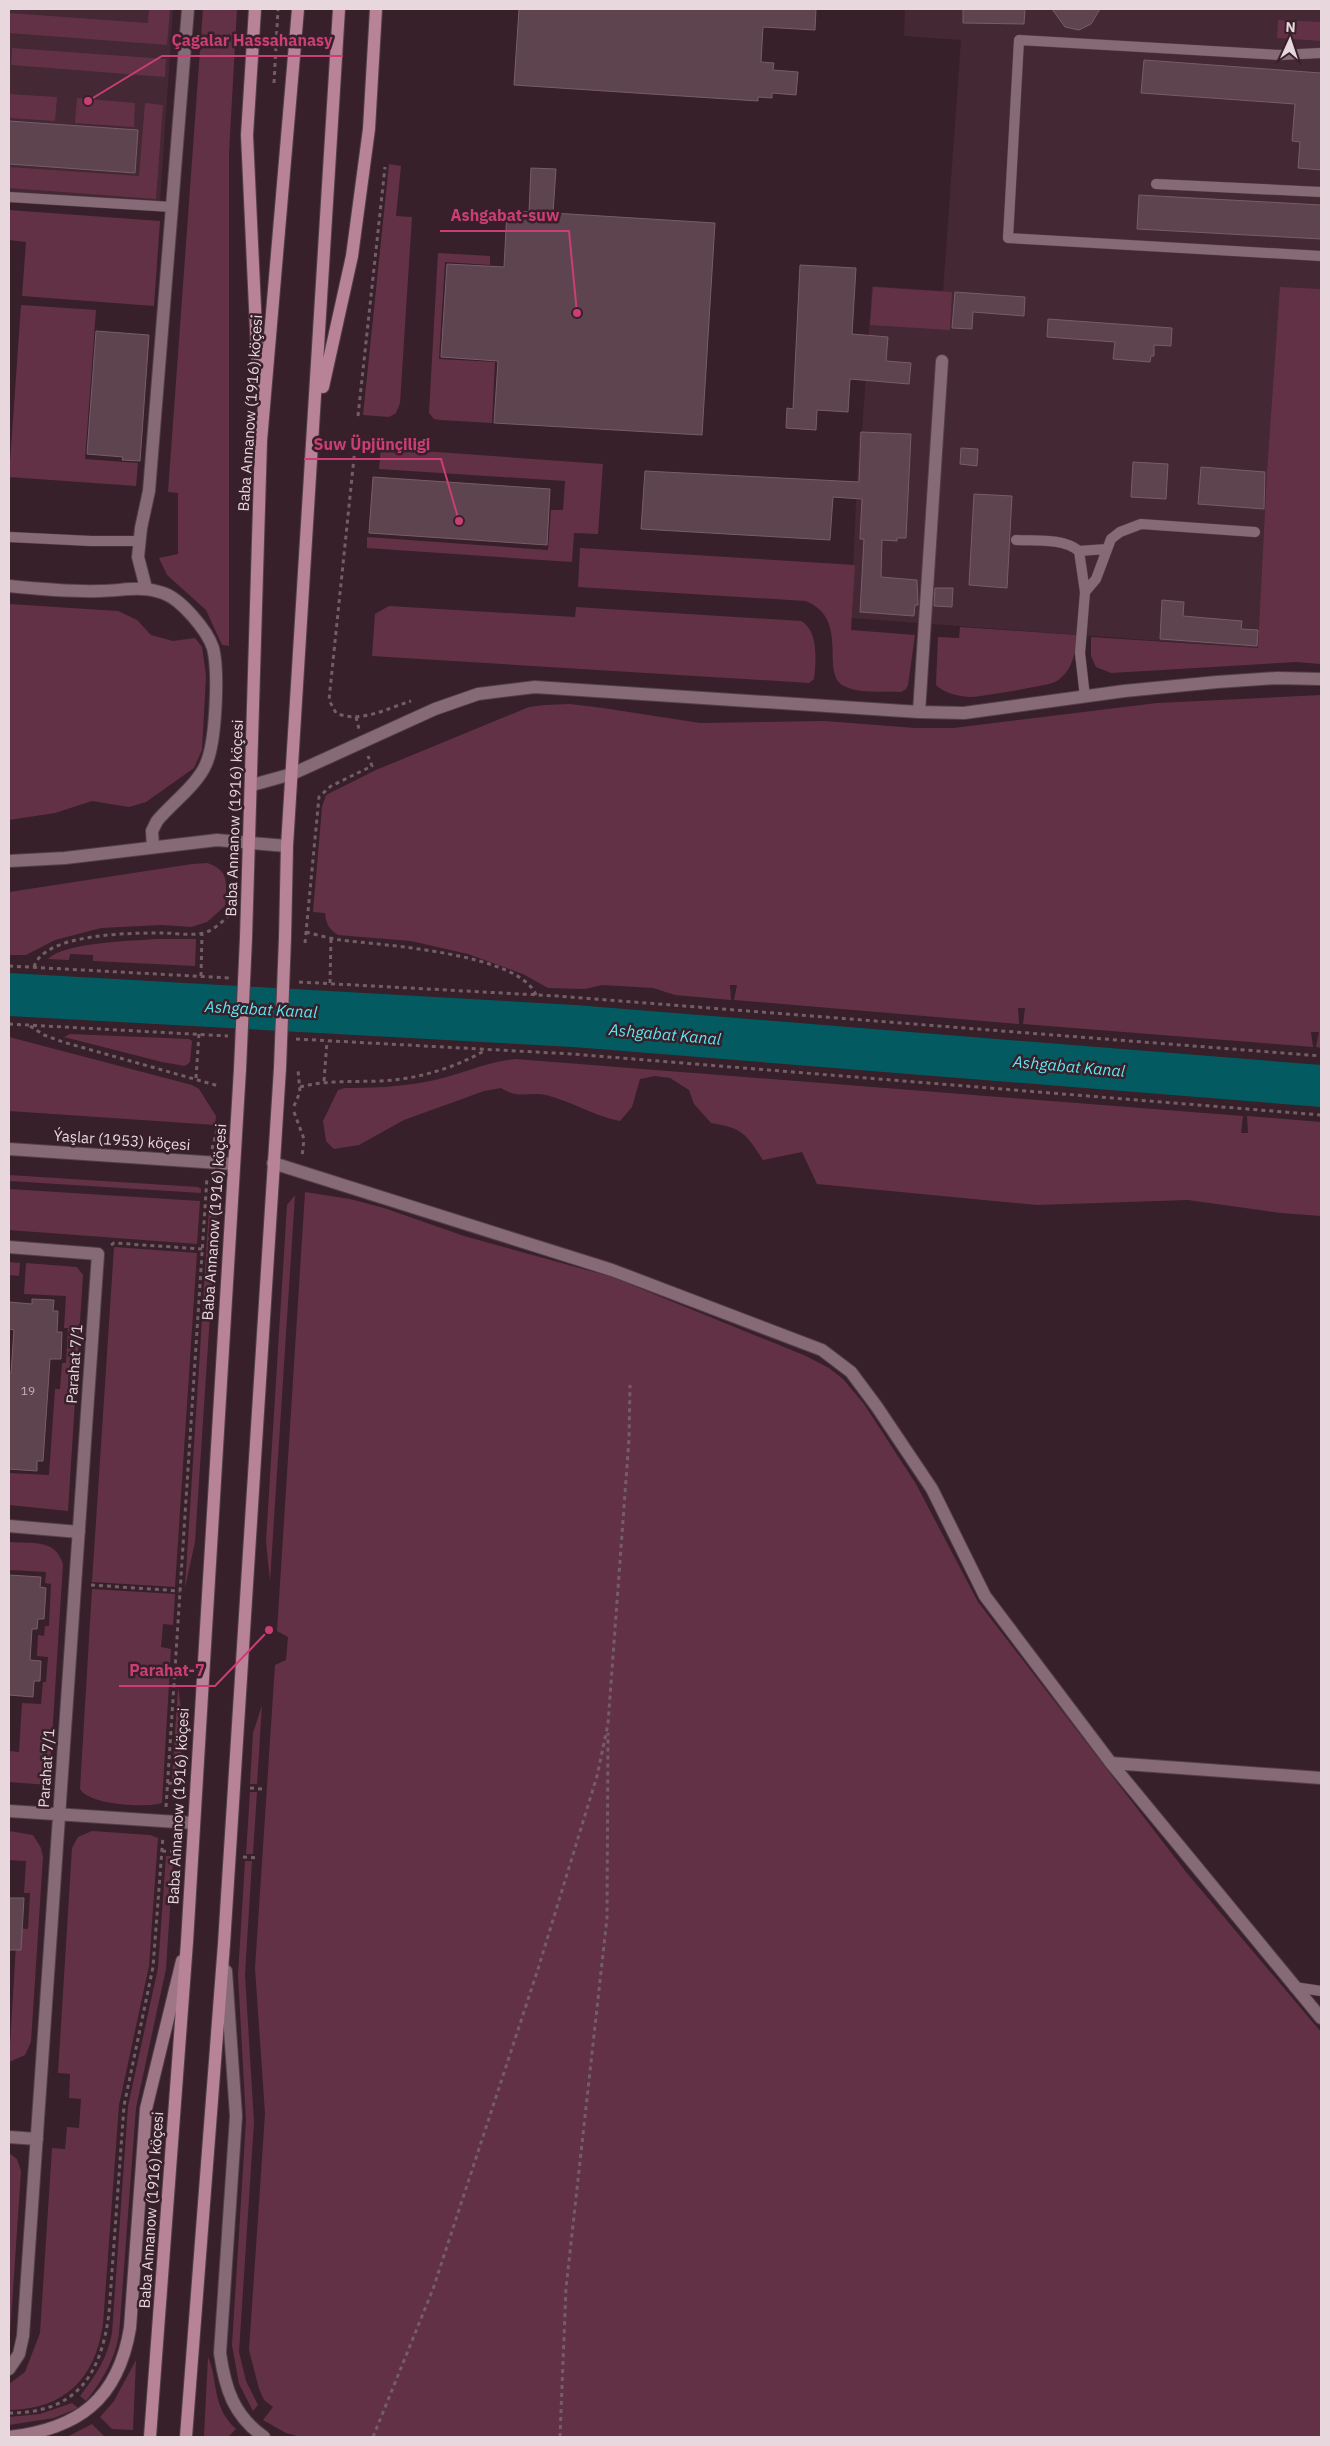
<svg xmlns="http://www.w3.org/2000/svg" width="1330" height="2446" font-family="'IBM Plex Sans',sans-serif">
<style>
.built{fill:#442833}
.green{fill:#633146}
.water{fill:#035b61}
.building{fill:#5e444e;stroke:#785d67}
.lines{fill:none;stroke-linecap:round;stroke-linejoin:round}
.lane-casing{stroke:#533f47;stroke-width:11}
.street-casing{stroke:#533f47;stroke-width:14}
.secondary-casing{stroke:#533f47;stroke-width:14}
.primary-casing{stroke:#533f47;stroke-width:14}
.path{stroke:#735e66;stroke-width:3;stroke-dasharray:4 4;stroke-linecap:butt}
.lane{stroke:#866a75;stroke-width:10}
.street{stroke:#866a75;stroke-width:12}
.secondary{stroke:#9f7686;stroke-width:12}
.primary{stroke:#b88397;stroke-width:12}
.primary-bridge-casing{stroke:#533f47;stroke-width:14;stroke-linecap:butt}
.primary-bridge{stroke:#b88397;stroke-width:12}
.labels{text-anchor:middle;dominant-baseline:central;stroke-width:5;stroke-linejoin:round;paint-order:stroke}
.number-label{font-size:12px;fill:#c6b3ba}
.street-label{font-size:15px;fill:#e8d8de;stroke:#372029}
.water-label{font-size:16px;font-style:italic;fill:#5ce7f4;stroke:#372029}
.leader{fill:none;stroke:#ca3e75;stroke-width:2}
.callout-dot{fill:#ca3e75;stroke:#372029;stroke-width:2}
.callout-label{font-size:16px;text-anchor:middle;font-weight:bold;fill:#ca3e75;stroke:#372029;stroke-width:5;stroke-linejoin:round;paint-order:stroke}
</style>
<rect width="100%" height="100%" fill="#372029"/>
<path class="built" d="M9,9H173L160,203L9,193Z
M905,9H1321V653L851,618L859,432H862L872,286L943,291L961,40L904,36Z"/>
<path class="green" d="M149,9H170L167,45L9,33V13L148,23Z
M203,9H237L229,153V646L222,645L206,610L167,575L159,558L178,554V493L168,492Z
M1278,20L1321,22V41L1277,38Z
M12,48L166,59L165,77L11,65Z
M9,94L57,97L55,121L9,118Z
M77,98L135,103L134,127L75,123Z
M145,103L163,105L156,199L9,188V167L139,176Z
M389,164L401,166L396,216L412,217L400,403L396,413L389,417L363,415Z
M9,210L160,221L154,306L22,296L26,242L9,240Z
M438,253L490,256V265L445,262L439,359L495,362L492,423L440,420L434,419L429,413Z
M873,287L952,292L950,330L870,325Z
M1280,287L1321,289V664L1296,662L1111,673L1096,667L1091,656V637L1258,648L1267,472Z
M21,305L96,310L85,459L138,463L136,486L9,477Z
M381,448L603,464L598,534L574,533L572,562L367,548V537L548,550L551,510H563L565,481L379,469Z
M580,548L855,565L851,630L915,635L908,685L906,689L901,692C884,691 859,694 844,686C819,673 851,620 806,601L578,587Z
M9,604L118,611L137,620L151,635L173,641L195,638L202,647L206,676L202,750L194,768L146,802L129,807L92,801L55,813L9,820Z
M389,606L575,617L576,607L801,621C819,631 816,662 814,679L809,683L372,656L375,614Z
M960,627L1077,635C1076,652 1072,673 1055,682C1050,685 980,697 971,697C961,697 943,693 936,685L938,637L959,638Z
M1321,695V1048L1316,1047L1319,1032H1311L1313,1047L1023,1024L1025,1008H1018L1019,1024L734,1000L737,985H730L731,1000L675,995L653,988L602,985L585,989L548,988L523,974L468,954L411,941L338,935C329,929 326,924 325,913L313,912L322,807L326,795L376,770L529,707L545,705L570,704L603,708L700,723L825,721L915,728H954L1157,703Z
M207,863C231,871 226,884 225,906L207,922L191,927L162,925L101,928L55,940L26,955H9V892L192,864Z
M157,939H196L195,966L93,961V955L70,954L69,960L48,959C65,942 132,941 157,939Z
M70,1034L189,1039L192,1041L190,1062L185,1066L162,1062L64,1037Z
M9,1037L192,1085L199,1089L216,1116L215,1125L9,1111Z
M515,1059L1243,1116L1241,1133H1248L1247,1116L1321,1122V1216L1281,1213L1188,1200L1037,1205L817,1184L802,1152L763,1160C746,1134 743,1128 711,1123L694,1104L689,1090L670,1078L655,1076L640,1079L632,1107L620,1121C594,1116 571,1101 546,1095C527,1091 521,1100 501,1088L484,1091L404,1120L359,1145L334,1149L326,1141L323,1121L338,1090L344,1088C372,1088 398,1087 425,1082C456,1077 485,1062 515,1059Z
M9,1175L198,1187L201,1189V1193L9,1181Z
M9,1189L200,1201L197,1244L9,1230Z
M210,1192L216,1201L217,1209L195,1542L185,1588Z
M305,1192L350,1199L384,1208L464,1236L612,1277L806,1356L829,1368L843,1379L864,1404L916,1484L978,1602L1186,1872L1321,2032V2437H301L286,2433L263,2420L273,2407L264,2400L259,2389L249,2350L265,2114L255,1968L275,1665L286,1660L288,1637L277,1631Z
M295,1195L270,1581L266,1541L287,1205Z
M114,1247L197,1253L175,1587L92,1582Z
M9,1262L20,1263L19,1276L9,1275Z
M26,1263L77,1267L83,1275L68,1511L9,1505V1473L49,1475L55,1389H60L62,1363H66L68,1328H64L66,1296L24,1294Z
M9,1542C32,1544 55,1538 63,1564L49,1785L9,1782L10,1751L19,1752L22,1703L41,1704L43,1682H46L48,1657L37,1656L38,1635L44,1636L45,1626H49L51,1584L45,1583L46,1572L9,1570Z
M92,1589L175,1594L173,1625L163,1624L161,1647L171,1649L162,1803C145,1808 89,1805 80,1789Z
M178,1687L183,1722L180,1780L172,1779Z
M262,1705L257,1784H250L253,1733Z
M250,1792H257L253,1854H246Z
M9,1831L33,1835L41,1848L43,1857L31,2042L25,2055L9,2062L17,1928L28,1929L30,1893H24L26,1861L9,1860Z
M92,1831L150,1835L158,1838L149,1966L119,2105L103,2324C95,2379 65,2409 9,2410V2384L25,2372L40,2333L52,2148L65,2149L67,2127L79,2128L81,2099L69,2098L70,2074L58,2073L72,1848L78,1837Z
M166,1856H172L173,1862L166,1969L136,2108L119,2334C115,2360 102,2381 86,2401L80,2396C95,2377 108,2357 112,2333L128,2106L158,1968Z
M245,1861H252L245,1975L254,2122L239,2352L246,2381L258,2405L253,2411L239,2384L232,2345L246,2121L238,1975Z
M9,2153L17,2159L21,2171L9,2349Z
M208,2357C219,2383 211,2406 236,2429L228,2437L204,2436Z
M136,2360L133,2430L112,2429L100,2417L114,2401Z
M72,2403L78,2408L54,2418L9,2425V2417L40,2414Z
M92,2424L105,2437H67Z"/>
<path class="water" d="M9,973L575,1005L1321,1065V1107L573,1047L9,1016Z"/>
<path class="building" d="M519,9H816L815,30L763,27L761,62L774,63L773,70L798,72L796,95L772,93V98L758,97V101L514,85Z
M963,9H1025L1024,24L963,23Z
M1052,9H1100L1091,24L1079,30L1065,27Z
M1144,60L1321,73V170L1298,168L1300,142L1292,141L1295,104L1141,93Z
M9,121L138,130L135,173L9,164Z
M531,168L556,169L553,213L715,223L702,435L494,423L498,361L441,357L447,264L504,267L507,211L529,212Z
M1139,195L1321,205V239L1137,229Z
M800,265L856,268L852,334L888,337L886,361L911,363L909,384L850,379L848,412L817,410L816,430L786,428L787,408L793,409Z
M955,292L1025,297L1024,316L973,312L972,329L952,328Z
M1048,319L1172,328L1171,346L1154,345V356H1151L1150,362L1113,359L1115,342L1047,337Z
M96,331L149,335L140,461L122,460L123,457L87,454Z
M861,432L911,434L906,538H897V541L882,540L881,577L917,580L918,605H915L914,616L860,612L864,539H860L862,499L833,497L830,540L641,529L645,471L859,482Z
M961,448L978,449L977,466L960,464Z
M1133,462L1168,464L1166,499L1131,497Z
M1201,467L1265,472L1264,509L1198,504Z
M373,477L550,489L547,545L369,533Z
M974,494L1012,496L1007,588L969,585Z
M935,588H953L952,607L934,606Z
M1162,600L1184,602L1183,616L1242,621L1241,629L1258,630L1257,646L1160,639Z
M32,1299L54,1300L53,1311H58L57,1332H62L61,1359H50L43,1461H37V1471L9,1469V1373H11L14,1330L9,1329V1302L32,1304Z
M9,1575L41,1577L40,1587L46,1588L44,1619H38L37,1629H32L30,1660L41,1661L40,1681H34L33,1697L9,1695Z
M9,1898H24L21,1950H9Z"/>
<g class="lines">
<g class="lane-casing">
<path id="lane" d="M1321,53L1280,55L1019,40L1008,238L1321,256
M1156,184L1321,192
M9,197L172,207
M9,537L91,541H140
M1016,540C1036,541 1063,538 1079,551L1085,592L1080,653L1085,697
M1079,551L1107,549
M1085,592L1096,579L1111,539L1120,532L1141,524L1255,532
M1294,1987L1321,1991"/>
</g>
<g class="street-casing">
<path id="street" d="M9,586C39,589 69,592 100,591C122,591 141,585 163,593C181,599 207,630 213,648C219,672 216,742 206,764C198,784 171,804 157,821L152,831L153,847
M146,588L138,557L141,528L149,491L188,9
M919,712L942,361
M252,785L292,774L435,709L478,694L535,687L919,712L964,713L1124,691L1217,682L1277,678L1321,679
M9,861L65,858L217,840L287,846
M9,1149L234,1164
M273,1163L612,1270L822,1350L851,1372L877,1407L932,1489L985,1596L1111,1763L1321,2018
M9,1247L98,1254L23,2336L19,2354L9,2369
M9,1526L79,1532
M1111,1763L1321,1778
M9,1811L193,1823
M226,1971L236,2116L220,2353C225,2389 234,2416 264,2437
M9,2137L37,2139"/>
</g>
<g class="secondary-casing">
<path id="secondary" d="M9,2437C78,2429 118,2400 130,2328L146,2109L182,1961"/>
</g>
<g class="primary-casing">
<path id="primary" d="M255,9L247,135L259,394
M323,387L352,256L369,129L376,9
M246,938L261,441L298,9
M285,938L287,846L339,9
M150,2437L187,1942L240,1069
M186,2437L224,1944L280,1068"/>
</g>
<path class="path" d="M274,83L278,9
M358,416L385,167
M355,448L329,700L336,713C360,724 388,708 411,701
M356,717L359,729
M306,932C317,935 329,938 340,940C381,945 519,953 536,995
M305,943L319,797L331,786L372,766L368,756
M9,966L230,978
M34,967C44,933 131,933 162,933C175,933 190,936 204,933C214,930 222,922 229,915
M201,976L202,933
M299,982L557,996L1321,1056
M330,983L331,938
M9,1024L228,1036
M30,1026L44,1035L63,1042L219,1086
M296,1039L572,1054L1321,1115
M196,1078L199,1034
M324,1081L327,1041
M300,1087C327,1080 353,1082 381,1081C417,1079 452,1069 484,1051
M294,1106L300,1092L298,1070
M294,1112L304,1139L302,1157
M212,1149L217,1130
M111,1245L114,1243L202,1249
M91,1585L180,1591
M168,1783L181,1784
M250,1788L262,1789
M166,1807L207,1177
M162,1851L177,1852
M243,1857L257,1858
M9,2413C76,2413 101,2376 109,2313L124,2106L153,1967L163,1836
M373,2437L433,2289L538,1969L597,1776L608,1724L629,1439L630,1385
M560,2437L566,2288L607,1918L608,1733"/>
<use href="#lane" class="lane"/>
<use href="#street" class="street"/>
<use href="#secondary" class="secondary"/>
<use href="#primary" class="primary"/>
<g class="primary-bridge-casing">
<path id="primary-bridge" d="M280,1068L285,938
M240,1069L246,938"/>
</g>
<use href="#primary-bridge" class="primary-bridge"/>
</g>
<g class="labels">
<g class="number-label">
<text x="28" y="1390">19</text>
</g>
<g class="street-label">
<text transform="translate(250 413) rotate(-86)">Baba Annanow (1916) köçesi</text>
<text transform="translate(234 818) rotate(-88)">Baba Annanow (1916) köçesi</text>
<text transform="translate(122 1140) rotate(4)">Ýaşlar (1953) köçesi</text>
<text transform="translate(214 1222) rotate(-86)">Baba Annanow (1916) köçesi</text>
<text transform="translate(74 1364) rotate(-86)">Parahat 7/1</text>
<text transform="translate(46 1768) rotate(-86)">Parahat 7/1</text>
<text transform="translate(178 1806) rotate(-87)">Baba Annanow (1916) köçesi</text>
<text transform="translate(151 2210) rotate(-86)">Baba Annanow (1916) köçesi</text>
</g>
<g class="water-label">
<text transform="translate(261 1009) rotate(3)">Ashgabat Kanal</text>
<text transform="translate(665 1034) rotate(5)">Ashgabat Kanal</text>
<text transform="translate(1069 1066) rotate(5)">Ashgabat Kanal</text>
</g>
</g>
<path class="leader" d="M88 101L162 56H343M577 313L569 231H440M459 521L441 459H304M269 1630L215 1686H119"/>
<g class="callout-dot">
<circle cx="88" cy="101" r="5"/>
<circle cx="577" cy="313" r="5"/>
<circle cx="459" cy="521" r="5"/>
<circle cx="269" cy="1630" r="5"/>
</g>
<g class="callout-label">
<text x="252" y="46">Çagalar Hassahanasy</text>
<text x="505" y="221">Ashgabat-suw</text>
<text x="372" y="450">Suw Üpjünçiligi</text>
<text x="167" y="1676">Parahat-7</text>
</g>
<rect width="1330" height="2446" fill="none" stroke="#e8d8de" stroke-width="20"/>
<g transform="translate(1290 40) rotate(3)" stroke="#372029" stroke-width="4" paint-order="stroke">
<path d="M0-4L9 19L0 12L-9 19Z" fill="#e8d8de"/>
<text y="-8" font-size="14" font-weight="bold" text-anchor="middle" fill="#e8d8de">N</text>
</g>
</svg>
